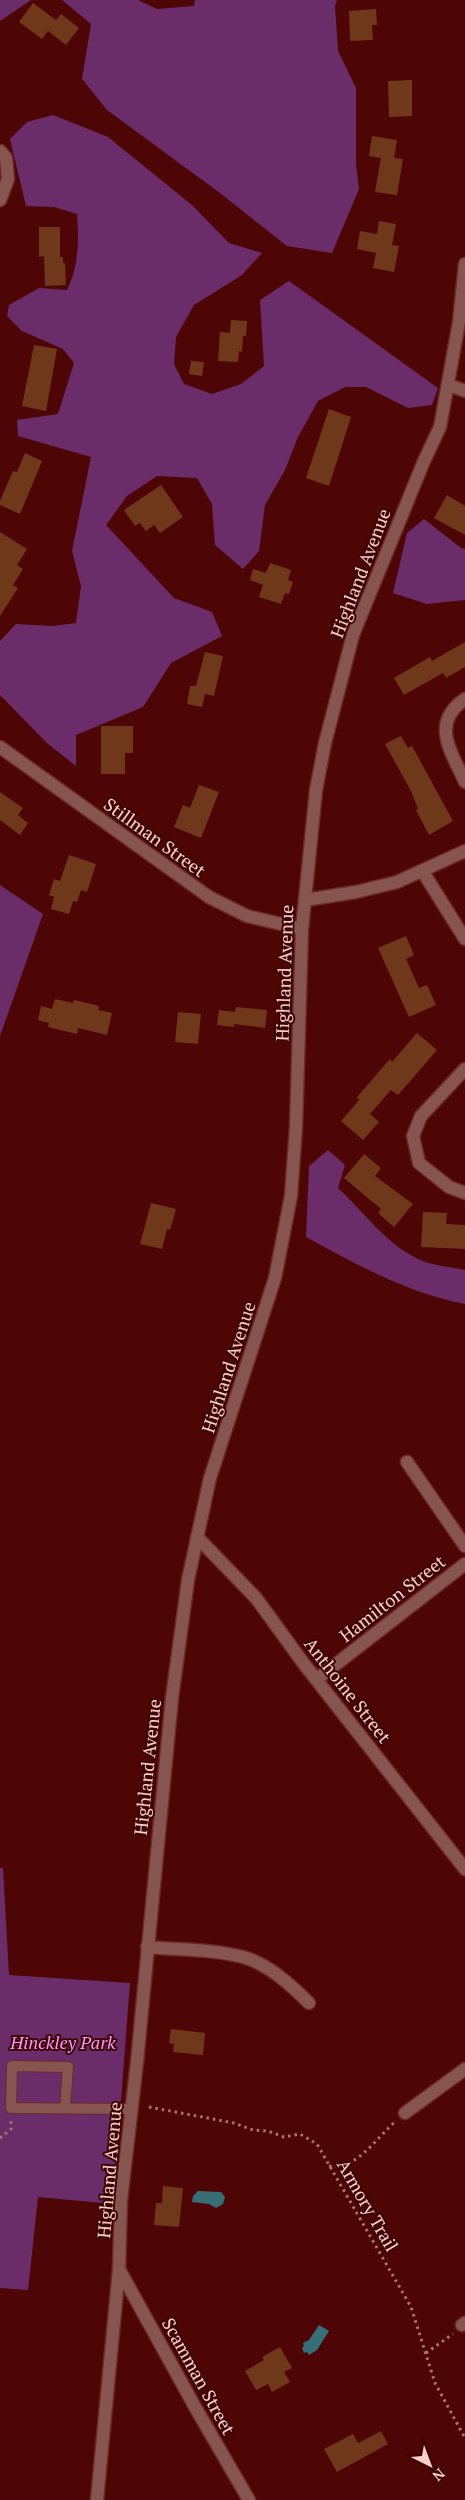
<svg xmlns="http://www.w3.org/2000/svg" width="465" height="2500" font-family="'PT Serif',serif">
<style>
.green{fill:#6a2d6a}
.water{fill:#386f76}
.building{fill:#70381a}
.lines{fill:none;stroke-linecap:round;stroke-linejoin:round}
.service-casing{stroke:#6d2929;stroke-width:12}
.minor-casing{stroke:#6d2929;stroke-width:15}
.tertiary-casing{stroke:#6d2929;stroke-width:15}
.path{stroke:#ad7370;stroke-width:3;stroke-dasharray:2.5 4;stroke-linecap:butt}
.service{stroke:#875550;stroke-width:10}
.minor{stroke:#875550;stroke-width:12}
.tertiary{stroke:#875550;stroke-width:12}
.labels{text-anchor:middle;dominant-baseline:central;stroke-width:4;stroke-linejoin:round;paint-order:stroke}
.street-label{font-size:18px;fill:#fccfc9;stroke:#3c0605}
.park-label{font-size:18px;font-style:italic;fill:#fc94fc;stroke:#3c0605}
</style>
<rect width="100%" height="100%" fill="#4e0506"/>
<path class="green" d="M0,0H31L0,21Z
M62,0H138L157,9L194,6L195,0H337L335,6L338,51L356,88V164L359,189L332,253L287,246L220,193L107,110L82,79L91,24Z
M53,115L108,137L192,205L229,243L262,253L242,275L194,305L176,337L174,364L184,384L212,394L241,384L264,366L260,300L289,281L438,388L432,405L408,408L366,387H345L318,401L298,437L285,470L265,505L259,551L243,569L215,545L212,504L197,478L157,476L127,496L106,525L174,598L212,612L222,636L171,663L143,707L76,735V766L47,743L0,695V641L16,624L53,626L76,623L81,586L72,551L91,457L18,436L17,420L58,414L74,363L63,349L22,331L7,316L9,305L39,288L67,290C79,265 79,241 77,214L54,207L26,206L10,139L27,122Z
M424,519L461,548L465,549V600L427,604L393,593L407,533Z
M0,885L43,914L0,1036Z
M328,1150L345,1165L338,1188C365,1213 388,1247 423,1261C435,1266 452,1267 465,1270V1304C408,1293 357,1265 306,1237L309,1166Z
M0,1868H3L9,1975L130,1983L113,2204L38,2197L28,2290L0,2288Z"/>
<path class="water" d="M198,2191L221,2192L225,2197L223,2204L216,2208L209,2204L192,2202L193,2196Z
M319,2325L329,2331L317,2350L309,2355L307,2352L304,2353L302,2348L304,2346L303,2343L309,2340Z"/>
<path class="building" d="M33,3L56,20L61,14L79,28L66,45L48,31L42,39L19,22Z
M376,9L377,25H372L373,40L350,41L349,11Z
M412,80V116L389,117L388,81Z
M372,136L397,140L394,158L403,159L397,195L375,192L381,158L369,156Z
M379,221L396,224L392,245L399,246L394,272L373,268L376,253L357,249L360,231L377,234Z
M39,227H60V257H63V263H65L66,285L45,286L44,256L39,257Z
M231,320L247,321L246,336H243L242,352L239,351L238,362L218,361L220,332L230,333Z
M34,345L57,349L46,411L22,406Z
M191,361L204,362L202,376L189,374Z
M329,409L351,417L329,486L306,478Z
M25,453L42,461L20,514L0,505V501L13,471L17,472Z
M161,485L183,517L160,533L154,525L146,531L140,523L135,526L124,510Z
M447,495L465,506V535L434,518Z
M0,532L27,549L17,565L23,569L13,585L18,588L0,616Z
M270,563L291,570L288,580L293,582L289,594L285,593L281,604L259,597L263,585L250,580L253,569L266,573Z
M465,642V667L446,678L443,673L404,695L394,678L430,657L432,661Z
M205,652L223,656L214,696L205,694L202,707L187,704L190,686H196Z
M101,726H133V753H125V774H101Z
M401,736L408,748L412,746L453,821L429,835L416,810L418,809L411,791L385,744Z
M199,785L219,792L201,838L174,827L183,805L190,808Z
M0,792L23,808L18,815L28,823L20,835L0,820Z
M69,855L96,864L87,892L81,890L77,902L73,901L69,914L51,909L54,897L49,895L54,879L60,881Z
M406,936L414,955L406,959L419,988L427,985L436,1005L409,1017L378,948Z
M55,999L73,1003L74,1000L99,1006L98,1010L112,1013L107,1035L78,1028L77,1034L48,1027L49,1023L38,1020L41,1006L52,1009Z
M236,1007L267,1010L265,1028L234,1024V1027L217,1025L219,1010L235,1012Z
M178,1012L201,1014L198,1044L175,1042Z
M417,1033L437,1050L398,1095L391,1090L370,1114L379,1122L363,1140L341,1121L359,1100L357,1097L390,1059L392,1062Z
M364,1154L381,1168L375,1176L413,1204L394,1227L378,1213L381,1209L344,1178Z
M151,1203L176,1209L170,1230L167,1229L162,1249L140,1244Z
M423,1212L447,1213L446,1224L465,1225V1249L421,1247Z
M171,2029L205,2033L203,2055L173,2052L174,2044L169,2043Z
M163,2186L183,2188L179,2227L154,2225L156,2203H162Z
M280,2347L292,2368L284,2372L290,2382L272,2392L268,2384L256,2390L245,2371L264,2360L262,2357Z
M381,2431L388,2444L337,2472L324,2449L353,2434L358,2443Z"/>
<g class="lines">
<g class="service-casing">
<path id="service" d="M65,2108L68,2067L12,2066L11,2108L132,2109"/>
</g>
<g class="minor-casing">
<path id="minor" d="M0,151L6,158L8,179L0,200
M449,385L465,391
M465,699C430,723 451,751 465,782
M423,872L465,939
M305,900L356,892L397,882L465,851
M465,1069L421,1116L413,1136L419,1163L449,1187L465,1193
M407,1462L465,1546
M197,1537L256,1598L304,1664L465,1869
M317,1679L465,1564
M147,1947C178,1950 212,1949 243,1957C268,1964 291,1985 309,2003
M405,2113L465,2069
M119,2269L195,2407L249,2500
M462,2325L465,2323"/>
</g>
<g class="tertiary-casing">
<path id="tertiary" d="M0,747L209,897L247,916L302,929
M97,2500L119,2269L121,2200L137,2062L172,1698L188,1580L210,1478L275,1278L291,1196L296,1127L302,929L316,790L325,743L353,635L424,461L440,427L459,322L465,264"/>
</g>
<path class="path" d="M149,2107L234,2123L253,2130L268,2131L284,2137L300,2134L317,2144L411,2307L435,2383L465,2438
M0,2138L11,2129V2121
M329,2166C357,2170 376,2138 395,2122
M426,2353L453,2334"/>
<use href="#service" class="service"/>
<use href="#minor" class="minor"/>
<use href="#tertiary" class="tertiary"/>
</g>
<g class="labels">
<g class="street-label">
<text transform="translate(360 573) rotate(-69)">Highland Avenue</text>
<text transform="translate(155 837) rotate(36)">Stillman Street</text>
<text transform="translate(284 973) rotate(-88)">Highland Avenue</text>
<text transform="translate(228 1367) rotate(-72)">Highland Avenue</text>
<text transform="translate(392 1598) rotate(-38)">Hamilton Street</text>
<text transform="translate(348 1690) rotate(52)">Anthoine Street</text>
<text transform="translate(147 1767) rotate(-84)">Highland Avenue</text>
<text transform="translate(109 2170) rotate(-85)">Highland Avenue</text>
<text transform="translate(368 2205) rotate(60)">Armory Trail</text>
<text transform="translate(199 2376) rotate(61)">Scamman Street</text>
</g>
<g class="park-label">
<text x="63" y="2042">Hinckley Park</text>
</g>
</g>
<g transform="translate(430 2465) rotate(138)" stroke="#3c0605" stroke-width="4" paint-order="stroke">
<path d="M0-4L9 19L0 12L-9 19Z" fill="#fccfc9"/>
<text y="-8" font-size="14" font-weight="bold" text-anchor="middle" fill="#fccfc9">N</text>
</g>
</svg>
